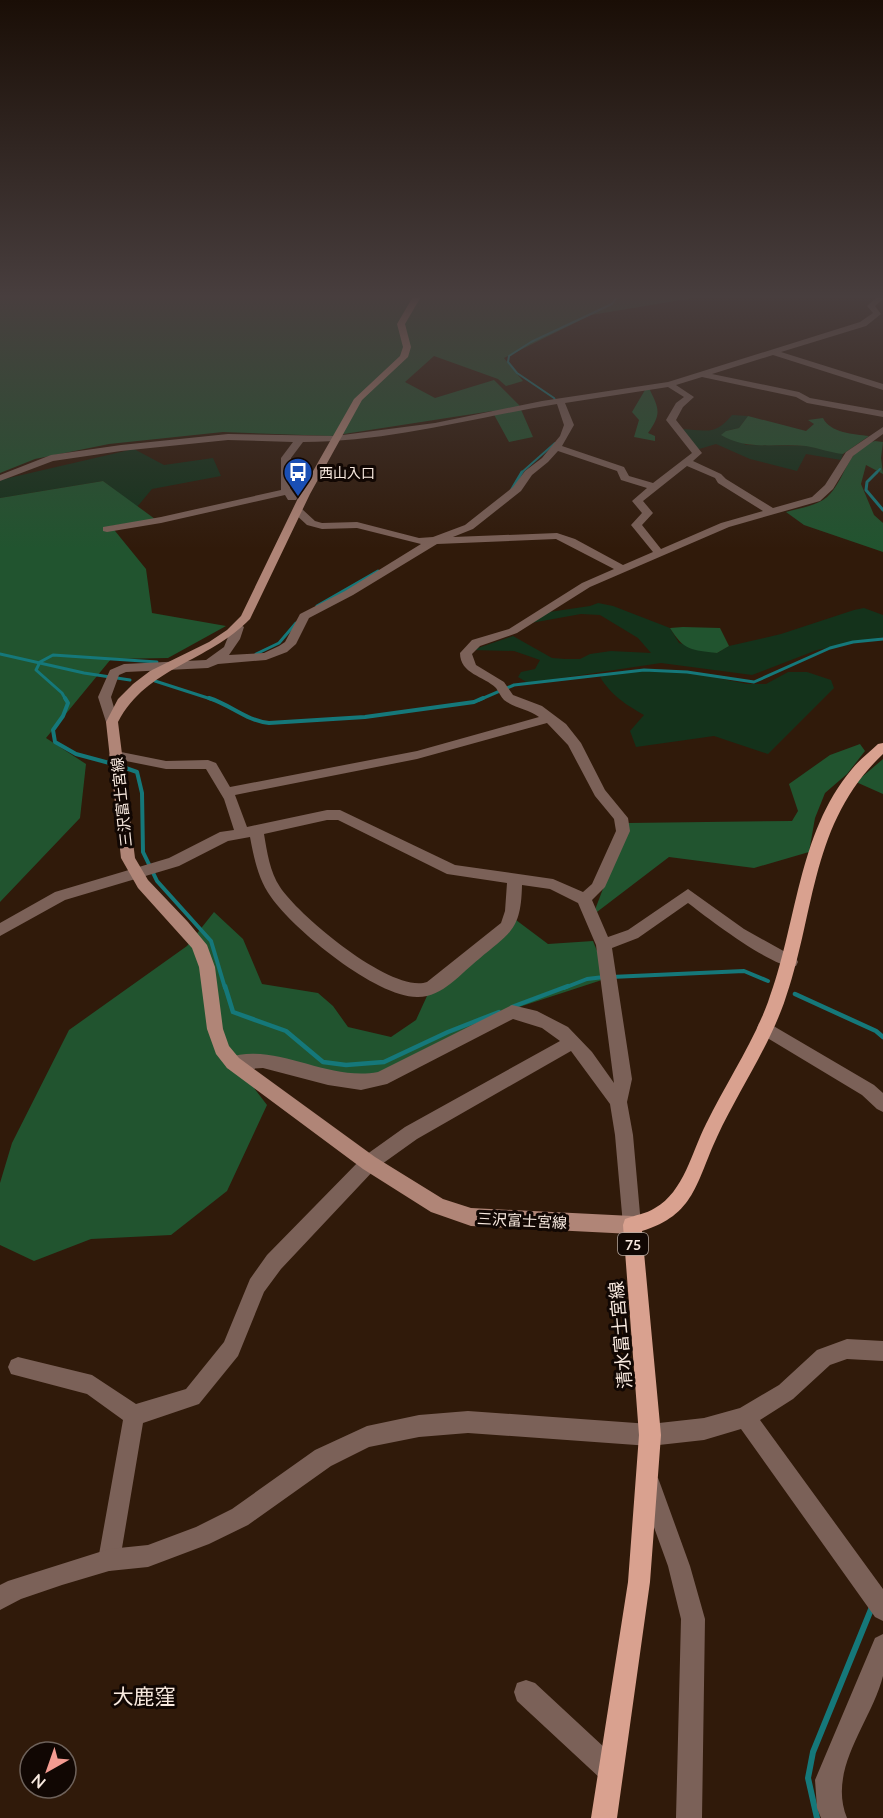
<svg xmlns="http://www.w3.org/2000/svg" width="883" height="1818" font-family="Lato,'Noto Sans JP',sans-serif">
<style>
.green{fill:#14321b}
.forest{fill:#21542f}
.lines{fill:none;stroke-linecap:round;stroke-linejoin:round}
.stream-far4{stroke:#15787a;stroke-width:2}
.stream-far3{stroke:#15787a;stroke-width:3}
.stream-far2{stroke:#15787a;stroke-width:4}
.stream-far1{stroke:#15787a;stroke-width:4.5}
.stream{stroke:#15787a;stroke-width:6}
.minor{fill:#7b6158;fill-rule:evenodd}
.tertiary{fill:#7b6158;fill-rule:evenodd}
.secondary{fill:#b08577;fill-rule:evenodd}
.primary{fill:#d9a18f;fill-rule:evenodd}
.labels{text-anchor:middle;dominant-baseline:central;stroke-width:6;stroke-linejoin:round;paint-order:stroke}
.far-poi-label{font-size:14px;fill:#f9eae0;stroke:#110703;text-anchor:start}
.shield{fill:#110703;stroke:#b3a69e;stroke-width:1.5}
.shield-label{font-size:14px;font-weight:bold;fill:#f9eae0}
.street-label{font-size:15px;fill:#f9eae0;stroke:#110703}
.near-street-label{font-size:18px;fill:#f9eae0;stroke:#110703}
.near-quarter-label{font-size:21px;fill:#f9eae0;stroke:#110703}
</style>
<rect width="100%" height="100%" fill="#301a0a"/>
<path class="green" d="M732,415L748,416L739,428L726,431L746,445L808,446L843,454L841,460L806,454L797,471L750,459L716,444L696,450L682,429C707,430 715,436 732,415Z
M134,449L164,465L213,458L221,476L152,489L137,507L103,481L0,498V480Z
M598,603L613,606L670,628L679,643L717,653L729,646L781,634L854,610L864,608L883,615V637L817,650L752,675L661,663L528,683L518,677L521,672L535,669L540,660L514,651L472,650L513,636L552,658L565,659H580L590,654L611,651L651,653L638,638L600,615L581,614L531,623L549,612L590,606Z
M635,670L682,671L747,684H766L788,672H807L831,680L834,688L768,754L714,736L636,747L630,731L644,715C625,704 612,696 600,677Z"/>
<path class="forest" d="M0,295H711L591,315L504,358L523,381L506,386L498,379L434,356L405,382L435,398L494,380L519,405L533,437L509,442L492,411L331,436L223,432L109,444L35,459L0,473Z
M649,388C659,409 662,413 648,433L655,436V441L634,437L639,420L632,412L645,390Z
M748,416L806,431L814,424L808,420L823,418C830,433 854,434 869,436L843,454C831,453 819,448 806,446C777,443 747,451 721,435L726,431L739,428Z
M875,441L883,442L881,458L883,474L866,465L861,484L874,515L883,523V552L804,525L786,512C800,508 821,505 830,494C846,477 848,447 875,441Z
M103,481L155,519L111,526L146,569L152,613L226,626L168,658L111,659L46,738L86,764L80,818L0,902V498Z
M683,627L720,628L729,646L717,653C692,650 684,651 670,628Z
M860,744L865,751L847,774L825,793L815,818L809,852L754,868L669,857L593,915L628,823L792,821L798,811L789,784L830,755Z
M883,759V794L856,782Z
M214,912L243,939L262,984L318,993L333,1006L348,1027L391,1037L416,1020L432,985L516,920L548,944L593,941L608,978L513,1009L381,1079L256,1062L238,1067L267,1105L227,1191L171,1235L91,1239L34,1261L0,1245V1183L12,1143L69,1030L187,946Z"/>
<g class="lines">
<path class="stream-far4" d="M556,402L554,398L517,373L508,362L509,356L531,342L612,304L619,295
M521,473L555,443
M876,473L880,469"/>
<path class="stream-far3" d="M877,472L867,482L866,490L883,510
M512,489L522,472
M317,606L378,571
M0,654L84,673L130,680
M256,654L279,643L296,623
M155,681L214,700
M66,700L62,693L36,670L40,662L53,655L157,662
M479,700L514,685L644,670L687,672L754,682L830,648L853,642L883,639"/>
<path class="stream-far2" d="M65,698L68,703L63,716L53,730L55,742L76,754L113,764
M209,698C231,705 247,721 269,723L365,717L474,702L483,698
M120,766L137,772L142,793L143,852L157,881L211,941L225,988
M611,977L744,971L768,981
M564,988L587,979L604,977"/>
<path class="stream-far1" d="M225,986L233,1012L286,1031L323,1062L346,1065L384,1062L448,1032L499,1012
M795,994L876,1031L883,1037
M512,1007L568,986"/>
<path class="stream" d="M817,1818L808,1778L813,1752L872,1607"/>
<path class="minor" d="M879,295H883V299L875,306L881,314L866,326L781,352L883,384V390L773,355L712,374L799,392L810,398L883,411V417L807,403L796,397L702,377L676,385L694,397L683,407L676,420L702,453L693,461L721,474L726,479L773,508L812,497L825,485L846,452L883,427V434L853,456L833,489L820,501L729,527L590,587L517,633L480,646L472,654L476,665L504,682L513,695L542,706L566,724L581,743L605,790L628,818L630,831L605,887L592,900L608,937L628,930L688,889L744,929L796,958L798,962L796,966C777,972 705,916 688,903L638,938L612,948L632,1079L627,1102L633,1135L641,1225L639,1231L632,1234L625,1231L623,1225L615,1135L610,1104L571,1051L417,1139L375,1169L281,1269L264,1292L238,1356L199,1404L143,1423L120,1560L117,1568L109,1571L101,1568L98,1560L123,1420L87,1394L11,1374L8,1367L11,1360L18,1357L92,1375L136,1404L186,1389L224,1342L250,1279L267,1255L363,1157L405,1127L560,1041L542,1028L513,1019L387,1084L361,1090L328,1085L263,1068L233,1070L227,1068L225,1063L227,1058C275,1041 327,1082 378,1072L512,1005L537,1011L568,1027L592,1052L614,1083L596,945L578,903L550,889L522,885C521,930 511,932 479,959C461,973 443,997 418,997C377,998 294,930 271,897C258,879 254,858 250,837L228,841L179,866L65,900L0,936V923L55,892L169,858L220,832L234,830L224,799L206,769H166L111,758L109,755L111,752L116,751L166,761L208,760L216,763L230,787L417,751L539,717C529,709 514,708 504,700C501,697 499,692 496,688C484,676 460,674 460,653L472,640L509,629L582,583L614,569L556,539L437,544L353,595L309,618L296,644L287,652L266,660L218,664L208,668L126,672L119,675L111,697L118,722L112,726L106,722L98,697L110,670L124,664L206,660L224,647L232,627L238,623L244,627L240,639L229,655L264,653L279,646L285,642L300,614L345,591L421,544L357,528L322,529L307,525L294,513V509H302L315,521L322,523L357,522L419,538L433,537L465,525L513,487L525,471L542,458L560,436L564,425L557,404C472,418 389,442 303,442L291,458L290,488L297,498L296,500H288L285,495L161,523L107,532L103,531V527L161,517L281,490V458L293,442L228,440L121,451L53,461L0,481V475L51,455L121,445L228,434L335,436L435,423L542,401L668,382L860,322L873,313L867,306ZM668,387L684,397L676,403L666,420L692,453L653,483L629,476L624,467L562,446L574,425L565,403ZM558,451L617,471L621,480L647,488L632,501L642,513L631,525L653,552L623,565L575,539L557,533L453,537L473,529L521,491L532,475L548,462ZM687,466L715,478L718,483L763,511L721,523L661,549L642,525L653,513L643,501ZM547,723L568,745L595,796L614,819L616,831L592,884L583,892L553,879L455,865L340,810H327L247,827L235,795L417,759ZM327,820H338L447,874L507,883L505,911L501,923L427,982C392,994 299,916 280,887C270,872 267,852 264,834Z
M765,1021L874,1085L883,1093V1112L877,1109L862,1095L759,1033L757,1028L759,1023Z
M847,1339L883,1341V1361L847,1359L830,1365L793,1399L760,1420L883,1589V1621L875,1617L741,1429L704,1440L650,1446L643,1442L639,1435L643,1428L650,1424L704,1418L740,1408L779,1385L817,1350Z
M650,1475L658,1478L661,1486L690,1566L705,1619L702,1818H676L681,1619L668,1566L639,1486L642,1478Z
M883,1634C883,1647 883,1664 883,1676C871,1723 827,1769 847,1818H821L817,1808L815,1780L875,1638Z
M526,1680L535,1683L619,1761L623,1770L619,1779L610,1783L601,1779L517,1701L514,1692L517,1683Z"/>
<path class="tertiary" d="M468,1411L650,1424L657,1428L661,1435L657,1442L650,1446L468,1433L419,1437L369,1447L331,1466L248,1525L209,1544L148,1567L109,1571L62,1585L21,1599L0,1610V1585L8,1581L109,1549L148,1545L196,1527L232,1509L315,1450L367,1426L419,1415Z"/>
<path class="secondary" d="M414,295H422L405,324L411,347L408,357L362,400L310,494L250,619C207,663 148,666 118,722L135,858L148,880L188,922L207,945L215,967L223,1029L229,1046L239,1058L375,1157L443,1199L471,1208L632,1216L639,1219L641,1225L639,1231L632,1234L471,1226L431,1212L363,1169L227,1068L216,1054L207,1029L199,967L192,948L138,888L121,858L106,722L118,699L133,684L150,671L209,642L227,630L241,616L300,494L354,399L400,356L403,347L397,324Z"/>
<path class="primary" d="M883,743V754C809,824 816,914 784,1003C767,1050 738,1092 717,1137C696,1182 695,1215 642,1231L661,1435L650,1582L617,1818H591L628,1582L639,1435L623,1225L625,1219C635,1215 646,1214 655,1208C684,1192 692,1151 706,1124C726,1083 752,1045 768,1002C797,926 797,834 852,769C859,760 870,752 878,744Z"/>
</g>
<linearGradient id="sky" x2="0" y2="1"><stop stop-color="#1a0e06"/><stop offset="0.54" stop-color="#483e3e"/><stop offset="1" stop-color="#483e3e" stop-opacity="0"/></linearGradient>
<rect width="883" height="549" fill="url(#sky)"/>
<defs>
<g id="bus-pin" transform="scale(1.5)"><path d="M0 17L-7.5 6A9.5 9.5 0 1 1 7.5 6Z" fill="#1a4fb4" stroke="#110703"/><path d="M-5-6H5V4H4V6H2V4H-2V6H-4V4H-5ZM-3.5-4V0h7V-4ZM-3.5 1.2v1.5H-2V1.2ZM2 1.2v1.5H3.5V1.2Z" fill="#fff"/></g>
</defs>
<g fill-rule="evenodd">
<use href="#bus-pin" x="298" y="472"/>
</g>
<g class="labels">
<g class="far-poi-label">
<text x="319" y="472">西山入口</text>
</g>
<rect class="shield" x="618" y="1233" width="30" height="22" rx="4.5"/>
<g class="shield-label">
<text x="633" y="1244">75</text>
</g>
<g class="street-label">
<text transform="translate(121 802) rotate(-96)">三沢富士宮線</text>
<text transform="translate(522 1220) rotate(3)">三沢富士宮線</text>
</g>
<g class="near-street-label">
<text transform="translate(620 1335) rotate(-95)">清水富士宮線</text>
</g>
<g class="near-quarter-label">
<text x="144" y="1695">大鹿窪</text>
</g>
</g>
<g transform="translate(48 1770) rotate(220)"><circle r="28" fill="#110703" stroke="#6e625b" stroke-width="1.5"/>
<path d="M0-4.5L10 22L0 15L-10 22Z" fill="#f59c92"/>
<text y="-9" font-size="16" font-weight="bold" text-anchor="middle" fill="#f9eae0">N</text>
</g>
</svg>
